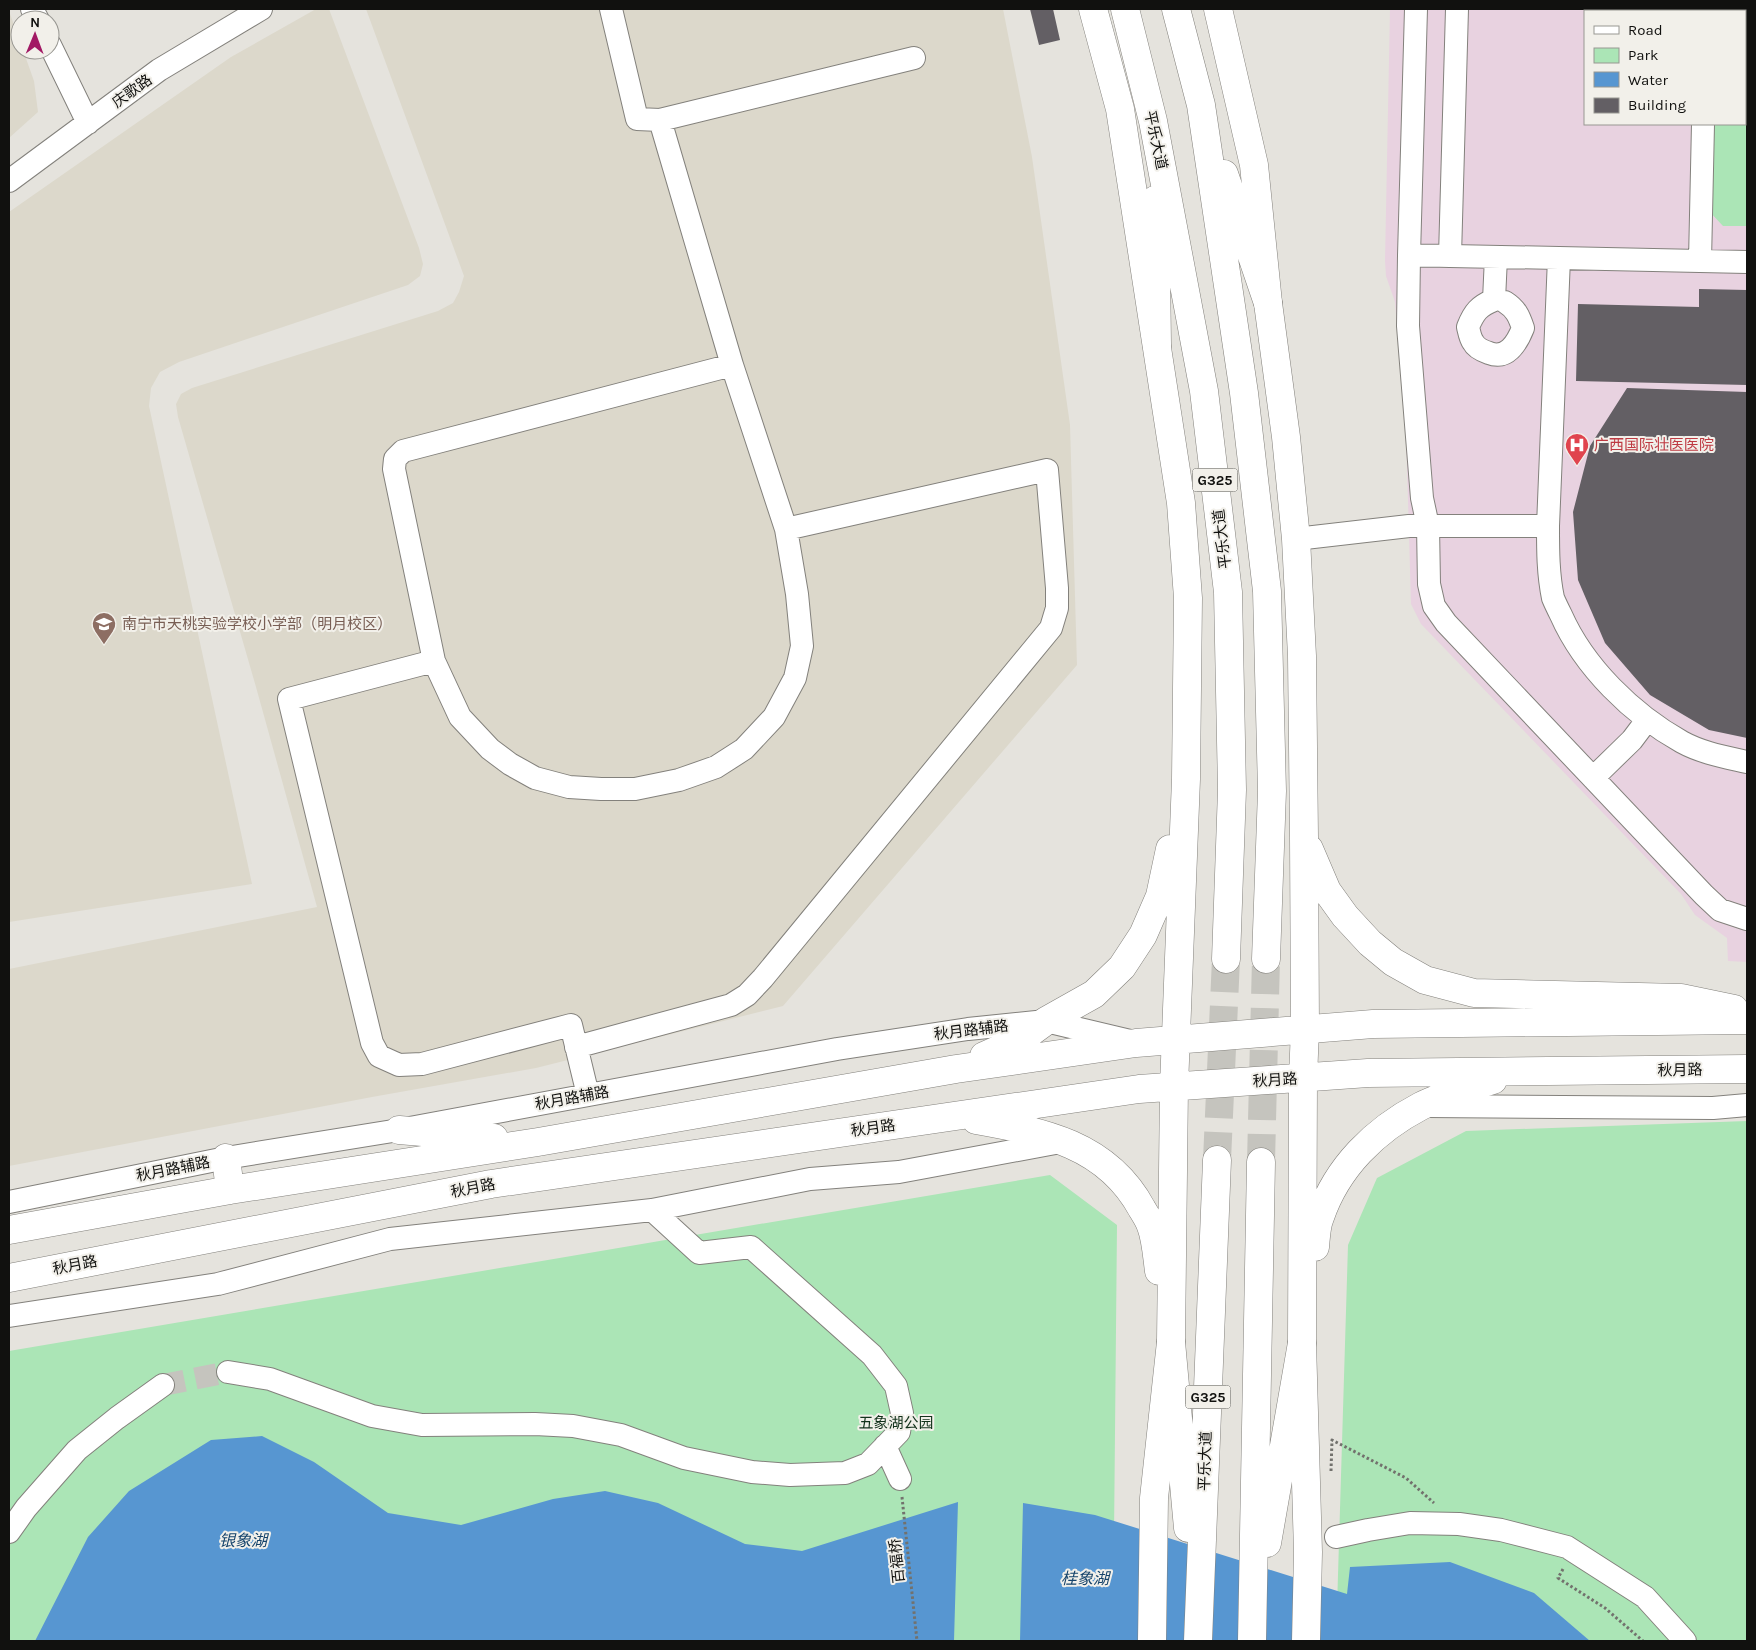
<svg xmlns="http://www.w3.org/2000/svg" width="1756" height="1650" font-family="Karla,'Noto Sans SC',sans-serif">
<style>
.built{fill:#dcd8cb}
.medical{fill:#e8d2e0;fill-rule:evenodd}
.green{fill:#abe5b6}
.water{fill:#5796d1}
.building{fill:#635f64}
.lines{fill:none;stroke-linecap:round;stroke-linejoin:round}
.minor-tunnel{stroke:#c5c4be;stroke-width:22;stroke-dasharray:22 11;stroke-linecap:butt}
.highway-tunnel{stroke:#c5c4be;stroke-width:28;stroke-dasharray:28 14;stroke-linecap:butt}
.minor-casing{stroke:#83817c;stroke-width:24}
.major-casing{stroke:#83817c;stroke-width:29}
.highway-casing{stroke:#83817c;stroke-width:29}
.path{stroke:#72716d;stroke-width:3;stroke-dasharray:2.5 2.5;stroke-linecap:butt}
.minor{stroke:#fff;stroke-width:22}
.major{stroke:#fff;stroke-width:28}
.highway{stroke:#fff;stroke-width:28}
.labels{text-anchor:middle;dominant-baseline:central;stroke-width:4;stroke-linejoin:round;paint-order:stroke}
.shield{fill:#f2f0ea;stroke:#545451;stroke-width:1}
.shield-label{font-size:14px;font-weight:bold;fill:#11110f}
.street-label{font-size:15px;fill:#11110f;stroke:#f2f0ea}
.health-label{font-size:15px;fill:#be3a42;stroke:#f2f0ea;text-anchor:start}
.education-label{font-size:15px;fill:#785e54;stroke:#f2f0ea;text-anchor:start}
.park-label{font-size:15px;fill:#12321b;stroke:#f2f0ea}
.water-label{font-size:16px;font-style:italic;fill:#15436b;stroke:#f2f0ea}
</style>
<rect width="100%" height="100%" fill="#e5e3dd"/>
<path class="built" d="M316,9H329L419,248L423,264L420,276L408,285L179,362L160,372L151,388L149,406L252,884L9,922V212L231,57Z
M366,9H1003L1032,157L1070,425L1077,665L783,1006L536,1068L372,1097L9,1166V969L317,907L256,687L178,417L176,404L181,394L192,388L438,311L453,303L459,292L464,276Z
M9,11L20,42V50H23L34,81L38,112L9,138Z"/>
<path class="medical" d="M1390,9H1747V962L1728,961L1727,938L1695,915L1681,894L1421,624L1411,604L1406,432L1395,302L1386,276L1385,261ZM1585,11H1745V124H1585Z"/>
<path class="green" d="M1714,9H1747V226H1723L1708,210L1710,124H1745V11H1714Z
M1747,1121V1641H1336L1348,1245L1377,1178L1466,1131Z
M1050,1175L1117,1225L1113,1641H9V1351Z"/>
<path class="water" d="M262,1436L314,1462L388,1513L461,1525L553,1499L605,1491L658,1503L745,1544L802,1551L958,1502L954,1641H35L88,1537L129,1491L211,1440Z
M1023,1503L1095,1515L1347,1594L1350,1567L1450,1562L1534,1593L1590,1641H1020Z"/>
<path class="building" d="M1030,9H1053L1060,40L1039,45Z
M1699,289L1747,290V385L1576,381L1578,304L1699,307Z
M1627,388L1747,392V738L1709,730L1650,695L1605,643L1578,580L1573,512L1590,446Z"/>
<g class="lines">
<path class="minor-tunnel" d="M163,1385L228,1372"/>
<path class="highway-tunnel" d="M1217,1160L1226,959
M1261,1162L1266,959"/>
<g class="minor-casing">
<path id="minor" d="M32,9L38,20
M611,9L637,119L660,120L914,58
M1457,9L1450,256L1559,258
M1706,11V9
M50,45L88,123
M660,120L732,365
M9,181L159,70L261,9
M1409,255L1416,9
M1450,256L1409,255L1408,326L1422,498L1428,526L1429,584L1434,606L1446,623L1704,895L1720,910L1747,919
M1496,257L1494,300C1479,306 1474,312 1468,327C1469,331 1470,338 1473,342C1476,348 1483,351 1489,353C1507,360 1517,343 1523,328C1519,316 1516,309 1505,302
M1700,261L1703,124
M732,365L786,529L797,594L802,646L795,678L774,717L744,749L716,767L679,780L635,789H601L569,787L535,778L510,764L490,749L460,717L434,661L394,469L395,459L403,451Z
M1548,526L1559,258L1747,262
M1296,539L1409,526H1548C1548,550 1548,574 1553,598C1555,603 1558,609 1561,615C1584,667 1632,714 1682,742C1702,753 1725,757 1747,762
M434,661L289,699L372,1043L379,1056L399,1065L422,1064L571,1025L588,1095
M1593,778L1632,740L1647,720
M576,1047L731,1005L747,995L763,978L1051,628L1057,608V588L1047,470L786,529
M1427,1106L1713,1108L1747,1105
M9,1202L226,1158L399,1130L837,1049L968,1029L1046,1021L1130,1041
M9,1316L218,1284L390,1239L652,1210L810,1179L899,1172L1066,1141
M228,1372L270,1379L372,1416L422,1425L535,1424L573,1426L621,1435L684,1458L752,1472L790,1475L845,1473L868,1464L899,1432L902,1413L896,1386L872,1355L751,1247L699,1253L652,1210
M885,1446L900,1479
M9,1532L26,1508L77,1450L117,1418L163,1385
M1336,1537L1368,1530L1410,1523L1459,1524L1501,1530L1567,1547L1645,1597L1685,1641"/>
</g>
<g class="major-casing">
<path id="major" d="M1093,9L1120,109L1181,503L1188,598L1186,779L1174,1086L1171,1342L1154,1498L1152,1641
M1218,9L1254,165L1268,303L1286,437L1296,539L1302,656L1304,837L1305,1029L1303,1078L1302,1343L1308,1552L1306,1641
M1309,849L1327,891L1345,916L1370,943L1393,962L1425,980L1474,993L1681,998L1734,1009
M984,1056L1020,1040L1046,1021L1094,994L1122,967L1143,935L1160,896L1170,849
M976,1120C1043,1132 1107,1144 1142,1209C1145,1214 1149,1220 1151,1226C1156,1239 1157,1257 1159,1271
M399,1130L494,1138
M226,1158L230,1190
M9,1230L230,1190L538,1142L956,1069L1136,1043L1373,1024L1747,1020
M1315,1247C1316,1238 1316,1226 1320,1217C1337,1167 1375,1130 1421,1106C1443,1095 1469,1088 1493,1080
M9,1278L491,1184L1139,1089L1368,1073L1747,1069"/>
</g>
<g class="highway-casing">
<path id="highway" d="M1125,9L1153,121L1204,391L1228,592L1232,790L1226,959
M1176,9L1201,105L1244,393L1267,591L1272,791L1266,959
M1224,174L1268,303
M1155,200L1157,345
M1171,1342L1188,1528
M1267,1543L1302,1343
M1198,1641L1217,1160
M1252,1641L1261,1162"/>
</g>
<path class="path" d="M1331,1471L1332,1440L1406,1478L1434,1503
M902,1497L917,1641
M1563,1569L1558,1578L1605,1608L1643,1641"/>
<use href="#minor" class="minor"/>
<use href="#major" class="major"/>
<use href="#highway" class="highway"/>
</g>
<defs>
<g id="hospital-pin" transform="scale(1.25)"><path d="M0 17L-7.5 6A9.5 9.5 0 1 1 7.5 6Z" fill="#e0444e" stroke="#f2f0ea"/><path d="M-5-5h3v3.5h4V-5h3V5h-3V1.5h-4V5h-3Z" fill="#fff"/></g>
<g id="school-pin" transform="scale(1.25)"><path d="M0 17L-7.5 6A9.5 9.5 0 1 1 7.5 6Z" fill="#8d6e63" stroke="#f2f0ea"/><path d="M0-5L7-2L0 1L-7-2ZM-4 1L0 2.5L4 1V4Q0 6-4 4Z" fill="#fff"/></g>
</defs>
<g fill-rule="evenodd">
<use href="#hospital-pin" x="1577" y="445"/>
<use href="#school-pin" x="104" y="624"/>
</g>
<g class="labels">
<g class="shield">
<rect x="1192.5" y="468.5" width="45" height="23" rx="4"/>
<rect x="1185.5" y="1385.5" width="45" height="23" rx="4"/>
</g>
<g class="shield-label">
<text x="1215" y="480">G325</text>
<text x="1208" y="1397">G325</text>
</g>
<g class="street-label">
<text transform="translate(132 91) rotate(-36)">庆歌路</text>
<text transform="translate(1156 140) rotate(78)">平乐大道</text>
<text transform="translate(1222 539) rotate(-97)">平乐大道</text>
<text transform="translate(971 1030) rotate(-7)">秋月路辅路</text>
<text transform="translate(1680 1070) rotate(-1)">秋月路</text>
<text transform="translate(1275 1080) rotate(-4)">秋月路</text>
<text transform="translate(572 1098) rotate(-10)">秋月路辅路</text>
<text transform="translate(873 1128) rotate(-8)">秋月路</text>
<text transform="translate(173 1169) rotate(-11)">秋月路辅路</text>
<text transform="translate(473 1188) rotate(-11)">秋月路</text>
<text transform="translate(75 1265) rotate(-11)">秋月路</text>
<text transform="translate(1205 1461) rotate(-88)">平乐大道</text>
<text transform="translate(897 1561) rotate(-96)">百福桥</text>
</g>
<g class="health-label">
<text x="1594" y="445">广西国际壮医医院</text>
</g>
<g class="education-label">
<text x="122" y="624">南宁市天桃实验学校小学部（明月校区）</text>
</g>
<g class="park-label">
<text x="896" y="1423">五象湖公园</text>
</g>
<g class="water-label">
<text x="243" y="1540">银象湖</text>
<text x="1085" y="1578">桂象湖</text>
</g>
</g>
<rect width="1756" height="1650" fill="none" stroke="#11110f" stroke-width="20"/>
<rect x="1584" y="10" width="162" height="115" fill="#f2f0ea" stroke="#989792"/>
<rect x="1594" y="26" width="25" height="8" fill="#ffffff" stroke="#989792"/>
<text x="1628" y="35" font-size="15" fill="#11110f">Road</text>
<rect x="1594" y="48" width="25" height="15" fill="#abe5b6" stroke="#989792"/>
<text x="1628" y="60" font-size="15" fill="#11110f">Park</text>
<rect x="1594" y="72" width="25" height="15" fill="#5796d1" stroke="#989792"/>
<text x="1628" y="85" font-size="15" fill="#11110f">Water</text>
<rect x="1594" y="98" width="25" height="15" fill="#635f64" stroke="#989792"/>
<text x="1628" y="110" font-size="15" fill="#11110f">Building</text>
<g transform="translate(35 35) rotate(1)"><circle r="24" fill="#f2f0ea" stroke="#989792"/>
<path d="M0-4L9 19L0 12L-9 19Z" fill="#a21964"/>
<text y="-8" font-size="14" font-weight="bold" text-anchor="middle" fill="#11110f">N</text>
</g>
</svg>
